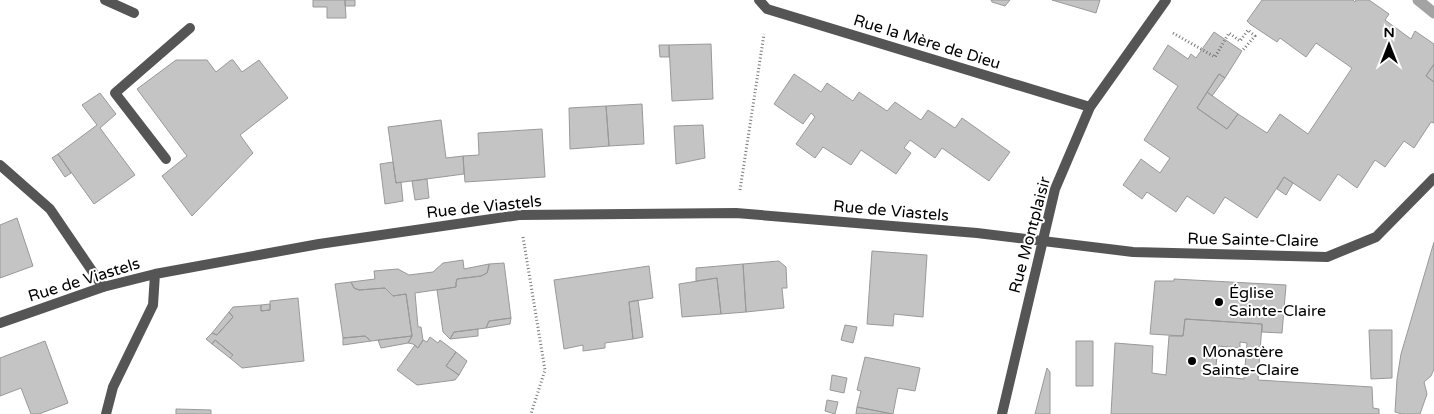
<svg xmlns="http://www.w3.org/2000/svg" width="1434" height="414" font-family="'Varela Round',sans-serif">
<style>
.lines{fill:none;stroke-linecap:round;stroke-linejoin:round}
.stream{stroke:#a3a3a3;stroke-width:11}
.building{fill:#c4c4c4;stroke:#999;fill-rule:evenodd}
.path{stroke:#777;stroke-width:3;stroke-dasharray:1 2.5;stroke-linecap:butt}
.lane{stroke:#555;stroke-width:10}
.street{stroke:#555;stroke-width:10}
.poi-dot{fill:#000;stroke:#fff;stroke-width:2}
.labels{text-anchor:middle;dominant-baseline:central;stroke-width:4;stroke-linejoin:round;paint-order:stroke}
.street-label{font-size:16px;fill:#000;stroke:#fff}
.poi-label{font-size:16px;fill:#000;stroke:#fff;text-anchor:start}
</style>
<rect width="100%" height="100%" fill="#fff"/>
<g class="lines">
<path class="stream" d="M1418,0L1434,13"/>
</g>
<path class="building" d="M313,0H345L346,18H327V7H313Z
M345,0H355V6H345Z
M991,0H1010L1005,6L992,2Z
M1052,0H1100L1096,13Z
M1262,0H1353L1355,2L1356,0H1369L1389,14L1385,20L1411,39L1415,31L1434,44V64L1426,76L1434,82V123L1431,122L1414,148L1404,141L1385,167L1375,160L1357,188L1338,174L1320,201L1284,177L1257,218L1225,197L1214,214L1187,196L1176,212L1147,192L1142,199L1123,185L1141,159L1160,173L1170,158L1144,140L1178,86L1153,69L1168,45L1188,59L1191,54L1196,58L1214,32L1242,51L1225,78L1219,74L1197,108L1227,129L1238,114L1267,133L1280,114L1308,134L1352,68L1316,43L1306,57L1280,38L1277,42L1250,24L1247,21Z
M711,44L713,99L672,101L669,45Z
M659,45H669V57H660Z
M176,60H207L216,72L231,60H233L242,72L259,60L288,98L240,135L253,153L192,216L162,176L187,156L137,89Z
M1434,64V82L1426,76Z
M794,74L821,92L827,83L853,101L859,92L887,111L895,102L921,120L928,110L955,128L962,118L1010,152L989,181L942,148L935,158L910,140L904,148L911,153L896,174L861,150L851,165L823,147L815,158L796,144L815,117L811,113L803,124L774,104Z
M1219,74L1225,78L1212,96L1207,92Z
M1207,92L1238,114L1227,129L1197,108Z
M100,93L116,114L100,128L135,175L94,204L58,154L97,125L82,105Z
M642,104L644,144L609,146L606,106Z
M606,106L609,146L570,149L569,108Z
M441,120L446,158L463,156L464,174L396,183L388,127Z
M703,125L705,158L676,164L674,126Z
M542,129L545,177L465,182L463,156L479,155L478,133Z
M58,154L71,173L65,177L52,158Z
M393,162L396,183L401,182L403,201L385,204L380,164Z
M1284,177L1293,183L1286,195L1277,189Z
M427,179L429,198L415,200L412,181Z
M17,218L33,266L0,278V225Z
M1434,242V369L1431,376L1424,382L1427,394L1420,414H1402L1395,412L1397,379L1401,354Z
M872,251L927,255L923,317L894,314L893,326L867,324Z
M463,260L464,269L489,264V267L487,273L481,276L457,279L456,283V287L415,293L418,327H421L423,340L418,348L413,344L408,343L412,336L406,294L393,296L385,288L359,290L354,288L351,282L375,279L374,271L398,269L409,275L433,272L443,263Z
M779,261L786,267L787,288H782L784,308L746,312L743,264Z
M504,263L511,318L489,321L486,328L454,332L450,339L443,332L437,290L456,287V283L457,279L481,276L487,273L489,264Z
M743,264L746,312L721,314L717,278L696,281V268Z
M649,266L653,298L629,302L633,339L605,343V348L583,351V345L564,349L554,280Z
M717,278L721,314L682,317L679,284Z
M1174,279L1286,285L1282,333L1262,332V324L1185,319L1183,336L1150,334L1155,281H1174Z
M351,282L354,288L359,290L385,288L393,296L406,294L412,336L371,341L365,336L343,338L335,284Z
M298,298L304,361L242,368L230,358L233,355L215,340L212,344L206,339L212,333L217,335L233,317L229,312L233,307L261,305V311L270,310V301Z
M638,300L643,337L633,339L629,302Z
M270,304V310L261,311V305Z
M229,312L233,317L217,335L212,333Z
M511,318L510,324L486,328L489,321Z
M1185,319L1262,324L1258,380L1372,387L1373,408L1379,409V414H1111L1115,343L1153,346L1152,373L1166,375L1169,336H1183ZM1240,342L1247,343L1244,379L1215,376L1218,346L1240,348Z
M845,325L857,327L853,343L841,340Z
M478,329V336L450,339L454,332Z
M1369,330H1392V378L1371,379Z
M365,336L371,341L343,345V338Z
M412,336L408,343L381,348L378,340Z
M430,337L438,343L440,340L456,352L446,366L459,375L455,380L417,385L397,370L415,345L418,348L423,340L427,342Z
M215,340L233,355L230,358L212,344Z
M45,341L68,403L39,414H31L21,388L0,396V358Z
M1076,341H1093V386H1076Z
M456,352L467,361L459,375L446,366Z
M865,357L920,368L915,391L898,388L893,414L857,407L861,391L857,390Z
M1047,368L1050,372V414H1035Z
M832,375L847,378L844,393L830,390Z
M827,400L838,402L835,414L825,411Z
M857,407L892,414H856Z
M176,409L211,410V414H176Z"/>
<g class="lines">
<path class="path" d="M1173,33L1215,57L1229,33L1240,41L1248,30L1255,36L1242,51
M740,190L764,34
M523,237L545,370L531,414"/>
<path class="lane" d="M166,159L115,93L190,28"/>
<path class="street" d="M105,0L134,13
M759,0L767,9L1090,107
M0,165L50,209L103,287
M0,323L103,287L155,274L319,244L519,215L736,213L977,233L1133,252L1327,257L1376,237L1434,178
M106,414L113,387L153,305L155,274
M1002,414L1055,189L1090,107L1166,0"/>
</g>
<g class="poi-dot">
<circle cx="1219" cy="302" r="5"/>
<circle cx="1192" cy="361" r="5"/>
</g>
<g class="labels">
<g class="street-label">
<text transform="translate(927 42) rotate(17)">Rue la Mère de Dieu</text>
<text transform="translate(484 207) rotate(-6)">Rue de Viastels</text>
<text transform="translate(891 211) rotate(5)">Rue de Viastels</text>
<text transform="translate(1030 235) rotate(-75)">Rue Montplaisir</text>
<text transform="translate(1253 240) rotate(1)">Rue Sainte-Claire</text>
<text transform="translate(84 280) rotate(-17)">Rue de Viastels</text>
</g>
<g class="poi-label">
<text x="1229" y="293">Église<tspan x="1229" dy="18">Sainte-Claire</tspan></text>
<text x="1202" y="352">Monastère<tspan x="1202" dy="18">Sainte-Claire</tspan></text>
</g>
</g>
<g transform="translate(1389 45)" stroke="#ffffff" stroke-width="4" paint-order="stroke">
<path d="M0-4L9 19L0 12L-9 19Z" fill="#000000"/>
<text y="-8" font-size="14" font-weight="bold" text-anchor="middle" fill="#000000">N</text>
</g>
</svg>
